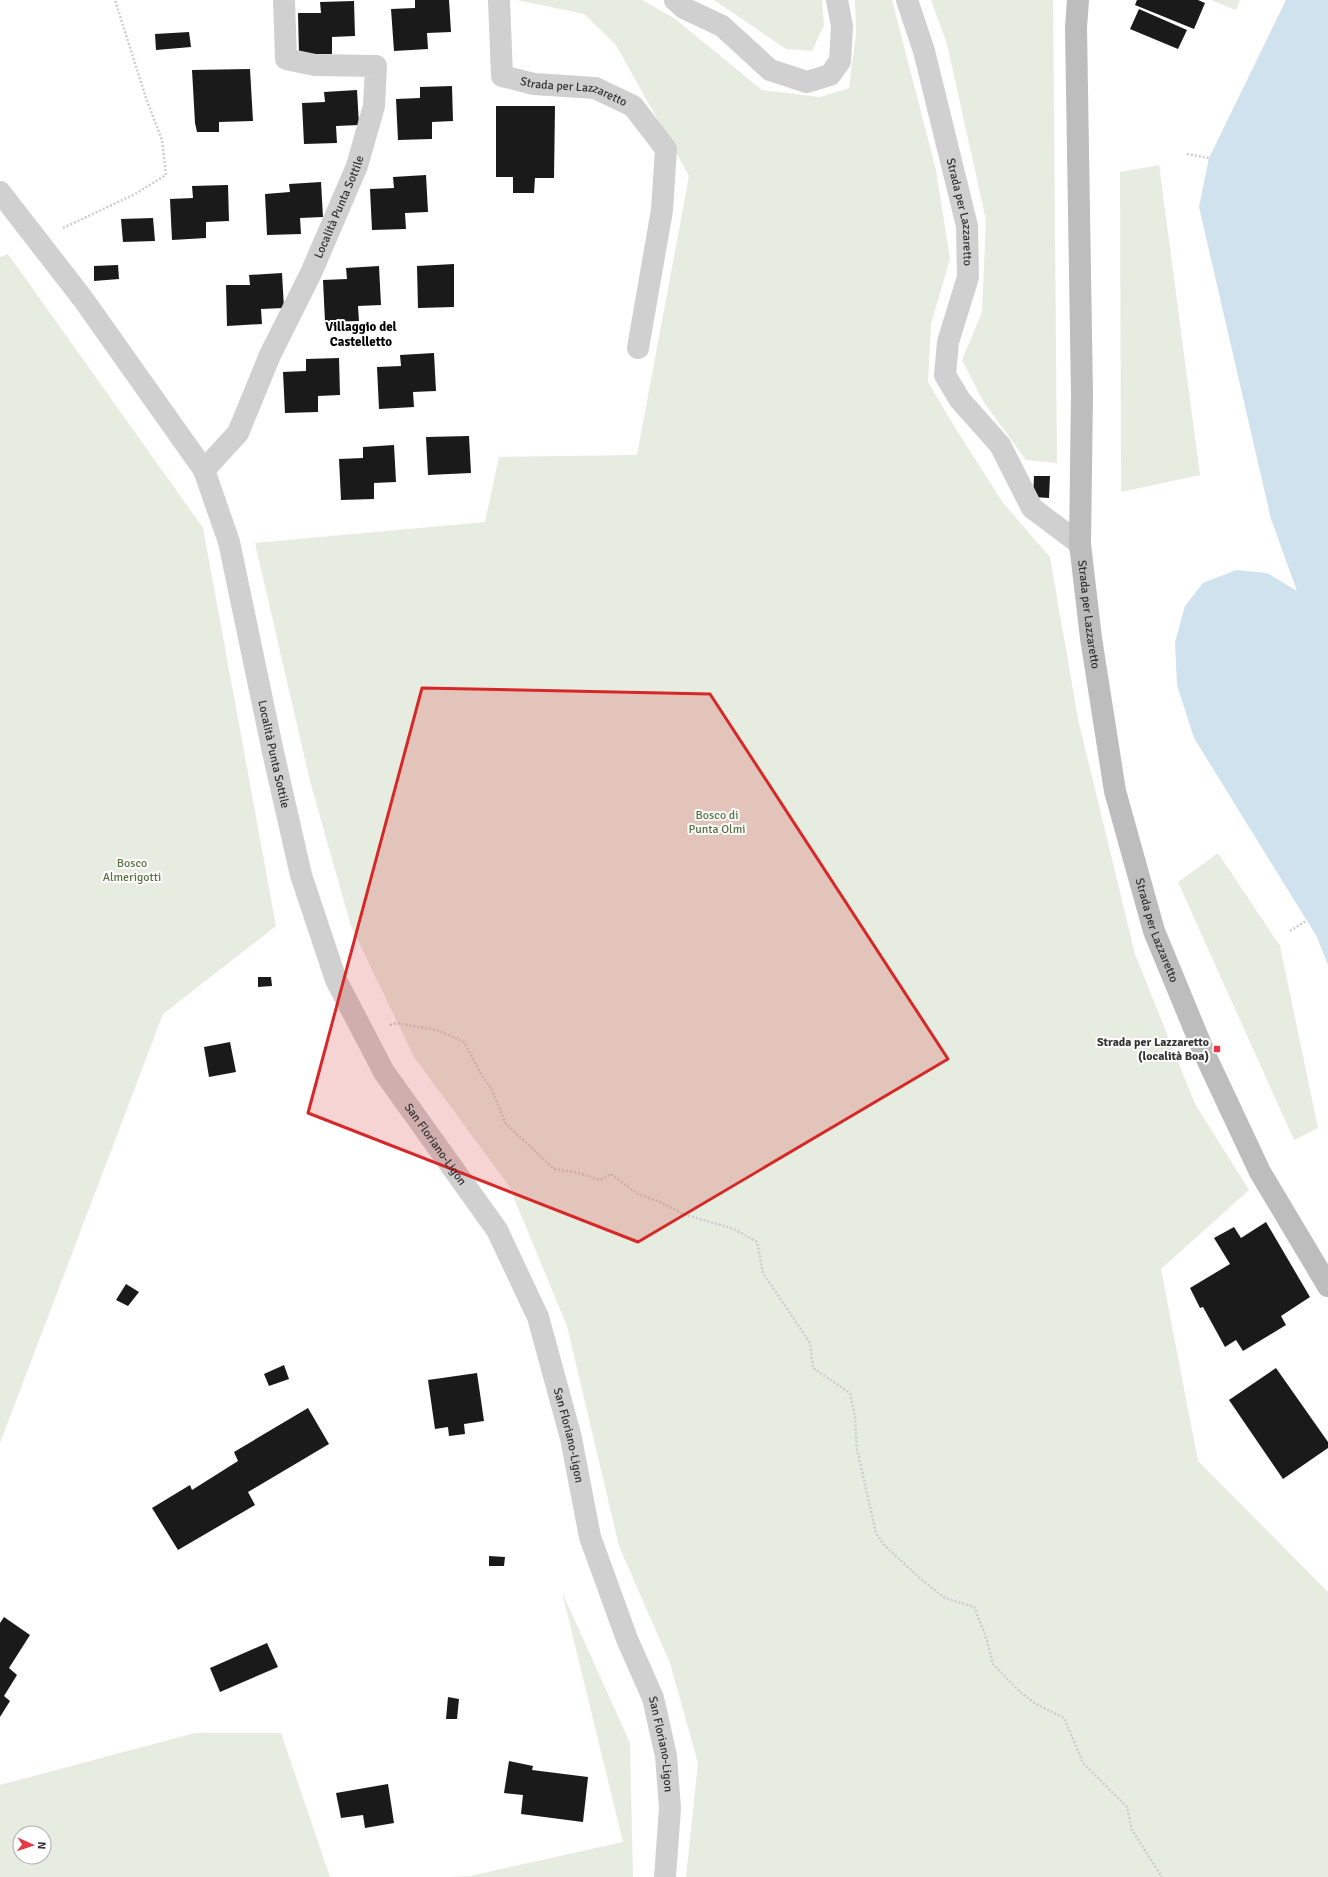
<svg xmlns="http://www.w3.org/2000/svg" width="1328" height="1877" font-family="Signika,sans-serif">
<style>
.green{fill:#e6ecdf;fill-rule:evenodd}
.water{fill:#cfe2ee}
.building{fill:#1a1a1a}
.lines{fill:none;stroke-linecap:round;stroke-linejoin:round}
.path{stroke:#cdcdcd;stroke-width:2.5;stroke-dasharray:2 2;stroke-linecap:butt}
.street{stroke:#d0d0d0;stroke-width:22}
.secondary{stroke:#bdbdbd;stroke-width:22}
.marked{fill:#d62828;fill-opacity:0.2;stroke:#d62828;stroke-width:3;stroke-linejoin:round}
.poi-dot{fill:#e63946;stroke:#fff;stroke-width:1.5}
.labels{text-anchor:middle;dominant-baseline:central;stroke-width:4;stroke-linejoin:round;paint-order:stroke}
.street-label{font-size:12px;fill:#333;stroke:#fff}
.park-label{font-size:12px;fill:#56703f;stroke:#fff}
.poi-label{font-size:12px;font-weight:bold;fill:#333;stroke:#fff;text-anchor:end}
.neighbourhood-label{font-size:13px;font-weight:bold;fill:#000;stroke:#fff}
</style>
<rect width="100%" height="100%" fill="#fff"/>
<path class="green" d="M517,0H642L674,18L762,90L820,97L849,88L856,34L855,0H892L936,170L950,259L931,324L928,382L954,426L1003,503L1050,557L1078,719L1135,954L1195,1104L1249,1190L1161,1269L1198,1461L1328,1592V1877H686L698,1763L670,1663L619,1546L567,1326L509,1186L414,1057L351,926L310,781L255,543L485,522L499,457L637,455L689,176L616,45L584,14Z
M714,0H822L824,25L812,51L786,49Z
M931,0H1053L1057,463L1026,460L983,401L962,360L982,312L986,220L947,44Z
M1211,0H1240L1236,10Z
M1159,165L1200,475L1121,492L1120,172Z
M8,254L203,528L276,926L163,1014L0,1443V257Z
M1218,853L1280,946L1318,1128L1294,1140L1178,882Z
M562,1592L630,1743L633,1877H448L470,1876L623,1842Z
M195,1733H281L330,1877H0V1785ZM20,1833H44V1857H20Z"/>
<path class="water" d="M1286,0H1328V965L1317,937L1194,738L1177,685L1175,642L1185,606L1203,583L1236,570L1267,573L1297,591L1271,519L1199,207L1209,158Z"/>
<path class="building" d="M415,0H449L451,32L427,33L428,49L394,51L391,9L415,8Z
M1137,0H1198L1205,3L1194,29L1135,5Z
M354,1L355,36L332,37V54H299L298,13H321L320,2Z
M1139,9L1187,30L1178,49L1130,29Z
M189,32L191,47L156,50L155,34Z
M250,69L253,121L219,122V132H197L195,123L192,70Z
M452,86L453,121L432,122V139L398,140L396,99L420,98V87Z
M357,90L359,125L336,126L337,143L304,144L302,103L325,102L324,92Z
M496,106H555L554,178H535L534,193H513V177H496Z
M426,175L428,212L405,213L406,229L372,230L370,189L394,188L393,177Z
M321,182L323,217L300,218L301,234L267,235L265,194L290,192L289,184Z
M228,185L229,221L206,222V238L172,240L170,199L193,198L192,186Z
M153,218L155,241L123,242L121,219Z
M454,264V307L418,308L417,266Z
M118,265L119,279L94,281V266Z
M379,266L381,305L358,306L359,321L325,322L323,280L347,279L346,268Z
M282,273L284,308L261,309L262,324L227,326L226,285H250L249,275Z
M434,353L436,391L413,392L414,407L379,409L377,367L401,366L400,355Z
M339,358L340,395L318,396V412L285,413L283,372L306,371V359Z
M469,436L471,473L428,475L426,437Z
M394,445L396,482L374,483V499L341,500L339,459L363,458V447Z
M1034,476H1050L1049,498L1033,497Z
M258,977H271L272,986L258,987Z
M230,1042L236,1072L209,1077L204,1047Z
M1266,1222L1310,1297L1281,1316L1286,1325L1243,1351L1236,1340L1225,1347L1203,1307L1200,1308L1190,1288L1230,1264L1214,1238L1234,1227L1241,1238Z
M126,1284L139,1292L128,1306L116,1300Z
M284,1365L289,1379L269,1386L264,1374Z
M1276,1368L1328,1442V1448L1283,1479L1229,1400Z
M477,1373L484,1421L464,1424L465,1434L449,1436L448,1427L435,1429L428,1380Z
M308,1408L329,1444L248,1492L255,1505L178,1550L152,1508L190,1485L192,1490L238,1461L234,1452Z
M489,1556L505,1557L504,1566H489Z
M4,1617L30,1635L9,1668L17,1675L4,1696L10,1701L0,1717V1623Z
M267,1643L278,1667L220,1692L210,1668Z
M448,1697L459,1699L457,1719H446Z
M509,1761L533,1766L532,1770L588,1777L583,1822L521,1814L523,1795L504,1793Z
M388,1784L394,1823L365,1828L363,1815L341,1818L336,1793Z"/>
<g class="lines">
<path class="path" d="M1187,154L1209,158
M63,228L135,194L166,175L162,140L146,98L115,0
M1290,931L1306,921
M390,1025L396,1023L437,1030L464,1042L481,1074L491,1088L506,1124L554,1169L575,1172L600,1180L611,1174L638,1194L660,1202L683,1214L734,1229L757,1242L763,1273L810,1343L813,1368L850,1393L855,1417L857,1449L876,1533L884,1545L922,1580L945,1598L974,1607L986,1637L993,1664L1020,1692L1036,1704L1064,1718L1083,1763L1127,1807L1132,1830L1162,1877"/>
<g class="street">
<path id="s1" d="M499,0L502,76L534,84L595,88L633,106L666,149L662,210L638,348"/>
<path d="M675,0L684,8L722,26L770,70L807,82L830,75L840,61L842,26L837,0"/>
<path id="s2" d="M907,0L924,51L967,226L968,277L948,342L945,375L960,400L1000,445L1032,508L1080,544"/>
<path id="s3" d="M0,192L83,299L204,470L229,542L273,752L301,875L336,980L384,1072L497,1230L538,1317L571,1438L590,1537L627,1639L653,1698L666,1756L670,1808L665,1877"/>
<path id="s4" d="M204,470L238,433L270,355L311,273L357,166L374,106L376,66L315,65L286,59L284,0"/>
</g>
<path class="secondary" id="s5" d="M1078,0L1076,28L1082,395L1080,544L1091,638L1115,791L1154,931L1206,1057L1260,1172L1328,1286"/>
</g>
<path class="marked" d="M422,688L710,694L948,1059L638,1242L308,1113Z"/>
<rect class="poi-dot" x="1213" y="1045" width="8" height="8" rx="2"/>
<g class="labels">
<g class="street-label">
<text stroke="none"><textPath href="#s1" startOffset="150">Strada per Lazzaretto</textPath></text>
<text stroke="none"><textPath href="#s4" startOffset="298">Località Punta Sottile</textPath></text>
<text stroke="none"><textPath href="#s2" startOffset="219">Strada per Lazzaretto</textPath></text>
<text stroke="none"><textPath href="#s5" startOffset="615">Strada per Lazzaretto</textPath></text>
<text stroke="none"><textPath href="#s3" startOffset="638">Località Punta Sottile</textPath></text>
<text stroke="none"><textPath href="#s5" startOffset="939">Strada per Lazzaretto</textPath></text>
<text stroke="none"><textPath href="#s3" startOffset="1065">San Floriano-Ligon</textPath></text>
<text stroke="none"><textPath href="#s3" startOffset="1389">San Floriano-Ligon</textPath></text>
<text stroke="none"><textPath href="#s3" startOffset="1713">San Floriano-Ligon</textPath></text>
</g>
<g class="park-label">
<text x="717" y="815">Bosco di<tspan x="717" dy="14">Punta Olmi</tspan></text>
<text x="132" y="863">Bosco<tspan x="132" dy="14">Almerigotti</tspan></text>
</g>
<g class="poi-label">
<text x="1209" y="1042">Strada per Lazzaretto<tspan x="1209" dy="14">(località Boa)</tspan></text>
</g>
<g class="neighbourhood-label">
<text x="361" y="327">Villaggio del<tspan x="361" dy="15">Castelletto</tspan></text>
</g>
</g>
<g transform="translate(32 1845) rotate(93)"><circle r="19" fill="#ffffff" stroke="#adadad"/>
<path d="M0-3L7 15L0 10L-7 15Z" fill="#e63946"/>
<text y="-6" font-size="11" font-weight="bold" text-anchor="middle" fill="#333333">N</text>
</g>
</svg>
